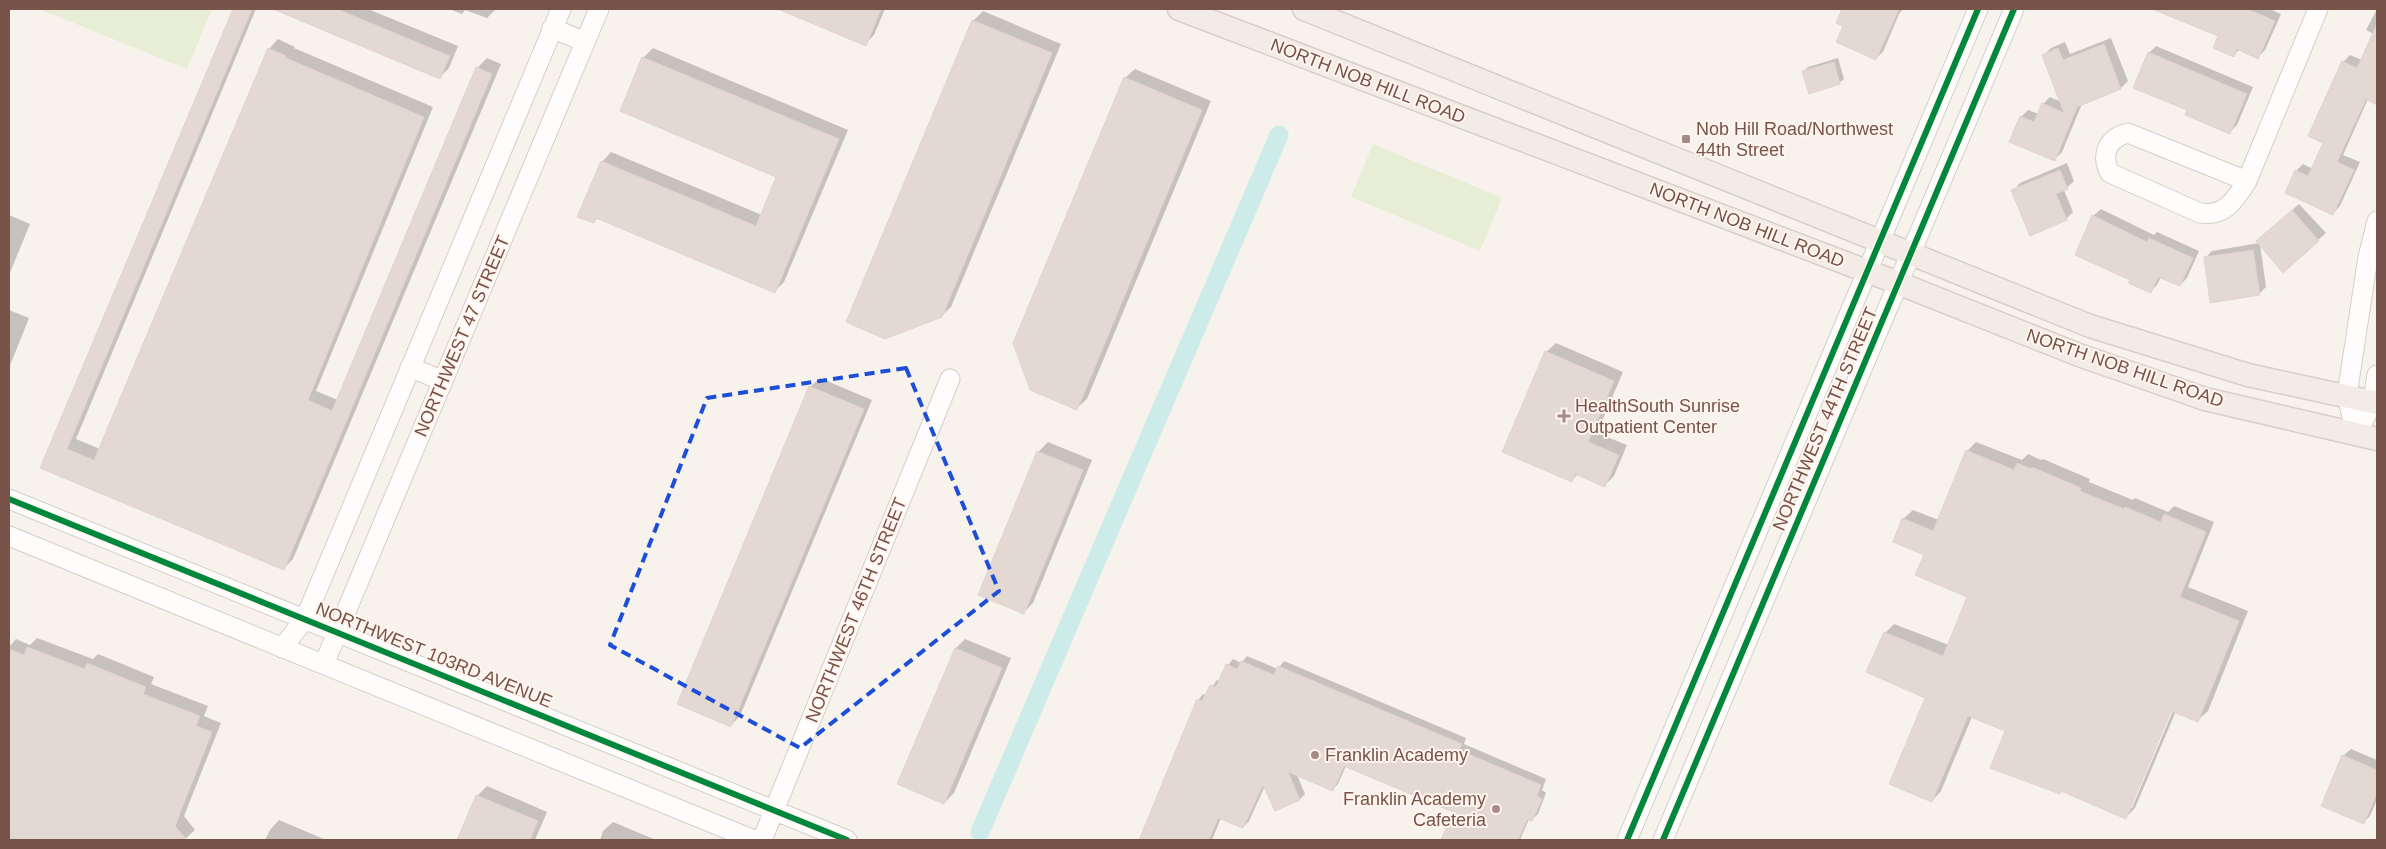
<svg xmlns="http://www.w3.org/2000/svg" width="2386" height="849" font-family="Arial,sans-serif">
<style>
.green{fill:#e8eed6}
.shadow{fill:#0003;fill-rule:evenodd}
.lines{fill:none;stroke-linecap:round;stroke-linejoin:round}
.canal{stroke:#cdebe8;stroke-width:19}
.building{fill:#e4d8d3;stroke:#e1d3ce}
.minor-casing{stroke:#d6cdc8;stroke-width:21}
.major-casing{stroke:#dacec9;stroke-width:25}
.minor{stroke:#fefdfc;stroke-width:19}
.major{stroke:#f3ebe5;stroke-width:22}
.cycleway-casing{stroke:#fff5ee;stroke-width:9}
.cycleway{stroke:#00873e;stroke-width:6}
.marked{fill:none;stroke:#1d4ed8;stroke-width:4;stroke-dasharray:10 6;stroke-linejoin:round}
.poi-dot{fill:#a58b83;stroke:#fff5ee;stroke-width:2}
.labels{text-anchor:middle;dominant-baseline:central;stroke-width:4;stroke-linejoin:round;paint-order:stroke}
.street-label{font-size:18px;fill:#78534a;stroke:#fff5ee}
.poi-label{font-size:18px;fill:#78534a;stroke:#fff5ee;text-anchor:start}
</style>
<rect width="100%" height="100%" fill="#f8f2ec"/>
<path class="green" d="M39,9H212L187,69Z
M1373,144L1502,198L1480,251L1351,197Z"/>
<path class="shadow" d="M234,9H256L76,439L100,449L269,49L278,39L295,47L294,48L433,107L316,391L338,400L477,68L487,58L501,64L293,559L284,568L42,467Z
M276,9H368L458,46L449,68L440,77Z
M449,9H496L487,18L465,10L462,14Z
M780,9H885L874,35L865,44Z
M1843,9H1903L1899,14L1883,52L1876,58L1845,25L1838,22Z
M2166,9H2270L2281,14L2265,50L2258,57L2240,49L2234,55L2219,35L2164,13Z
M2377,9V103L2368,99L2343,155L2360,162L2340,206L2333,213L2296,171L2303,164L2313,169L2325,143L2343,62L2350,55L2362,60L2374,34L2366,30Z
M983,11L1061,44L951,307L941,316L973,21Z
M2111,38L2128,81L2121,88L2082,104L2062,152L2055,159L2021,117L2028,110L2039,114L2043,104L2050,97L2062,102L2044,55L2051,48L2065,42L2070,54Z
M2156,46L2253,87L2237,125L2230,132L2149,53Z
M653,48L848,130L784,282L774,292L598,218L593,222L602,162L611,152L762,215L778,176L621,111L643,58Z
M1838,58L1844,79L1839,83L1803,72L1808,67Z
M1135,69L1211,101L1087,399L1077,408L1125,78Z
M2067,163L2074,181L2064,190L2073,212L2066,219L2013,191L2020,183Z
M2299,204L2326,233L2283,271L2260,244L2266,287L2259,294L2205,258L2212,251L2259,243L2265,235Z
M2101,209L2154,235L2157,232L2199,251L2187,278L2180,285L2161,277L2157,285L2150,292L2132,279L2093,216Z
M9,215L30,224L9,275Z
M9,310L29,318L9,368Z
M1556,343L1623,372L1597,433L1627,445L1614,476L1605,485L1578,474L1572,480L1546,352Z
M820,378L872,400L740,716L731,725L810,387Z
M1048,442L1092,460L1033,603L1023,613L1038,452Z
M1976,442L2022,460L2028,454L2041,460L2043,459L2090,479L2089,482L2133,500L2135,498L2168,512L2174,506L2214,522L2188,587L2248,611L2208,711L2198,720L2176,711L2135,808L2125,818L2062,790L2059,793L2006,730L1972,717L1941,791L1932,801L1927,698L1885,633L1894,624L1949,645L1969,596L1926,555L1903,519L1913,510L1939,520L1967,451ZM2173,705L2175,706L2132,808H2129Z
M37,638L93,659L98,654L154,677L151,684L208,706L204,716L221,723L184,816L195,830L184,840H9V647L16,639L30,645Z
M965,639L1011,658L954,793L944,803L956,648Z
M1247,656L1278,669L1284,661L1466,738L1464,744L1546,779L1542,790L1546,793L1538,814L1532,819H1529L1520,840H1443L1455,811L1346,766L1338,784L1333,789L1297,775L1305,794L1300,799L1265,786L1249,821L1243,827L1221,818L1212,840H1140L1198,700L1203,694L1206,695L1217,680L1220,681L1228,665L1233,659L1241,663Z
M2351,749L2377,760V800L2370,816L2363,823L2343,756Z
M487,786L547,812L535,840H459L477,796Z
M279,820L326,840H265L270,830Z
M613,822L656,840H600L603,831Z"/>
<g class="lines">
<path class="canal" d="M980,832L1279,135"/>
</g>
<path class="building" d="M233,9H252L67,449L94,460L268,48L286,56V58L424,117L308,400L332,411L476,67L492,74L284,570L40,468Z
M273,9H337L450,56L440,79Z
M778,9H881L866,46Z
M1842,9H1899L1876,60L1836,42L1843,26L1836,23Z
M2152,9H2247L2275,21L2258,59L2237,49L2234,57L2213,48L2218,36Z
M972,20L1052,53L942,317L885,339L846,322Z
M2377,24V105L2366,99L2337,162L2354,170L2333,215L2285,193L2295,170L2308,176L2323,143L2308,136L2342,61L2357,68Z
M2104,44L2121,89L2077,107L2055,161L2009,142L2020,116L2034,122L2042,103L2064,113L2042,55L2058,48L2063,60Z
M2148,52L2247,94L2230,134L2185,115L2187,110L2133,88Z
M642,57L839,139L775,293L596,218L594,223L577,217L601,161L756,226L776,177L620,111Z
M1834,62L1840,84L1809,94L1802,71Z
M1124,77L1202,110L1077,410L1030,390L1013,343Z
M2060,170L2068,189L2056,194L2067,220L2030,236L2011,190Z
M2292,210L2319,241L2283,273L2256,241Z
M2092,215L2147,242L2149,238L2193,258L2180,286L2158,277L2151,293L2128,283L2130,280L2075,255Z
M2253,250L2260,295L2210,303L2204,257Z
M1545,351L1614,381L1588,442L1619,455L1605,487L1575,474L1572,482L1502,452Z
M809,386L864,409L731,727L677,704Z
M1966,450L2014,470L2017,463L2031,469L2032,467L2081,488L2080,491L2124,509L2125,507L2161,522L2164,514L2206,532L2180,597L2239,621L2198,722L2171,711L2126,819L2061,791L2060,794L1990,768L2005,731L1968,716L1932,802L1889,784L1925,698L1866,672L1884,632L1943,656L1967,597L1915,575L1924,555L1893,542L1902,518L1933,531Z
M1037,451L1083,470L1024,614L978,595Z
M27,647L85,669L87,663L146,687L143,694L200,716L196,726L212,732L175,826L187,840H9V649L24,655Z
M955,648L1002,668L944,804L897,784Z
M1241,661L1274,675L1278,666L1290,671L1462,744L1459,750L1541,785L1537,796L1542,799L1532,821L1527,820L1518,840H1441L1453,812L1344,766L1333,791L1288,772L1300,800L1275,811L1263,785L1243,828L1218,818L1209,840H1139L1197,699L1202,701L1210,685L1216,687L1226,664L1237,669Z
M2342,755L2377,770V793L2364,824L2321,806Z
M476,795L538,821L530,840H457Z"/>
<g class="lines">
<g class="minor-casing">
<path id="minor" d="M552,28L585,42
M2247,181L2128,133C2108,138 2100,154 2110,173L2200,213C2225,217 2235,200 2247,181L2318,9
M410,367L443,381
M2356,435L2347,395L2368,257L2377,221
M2356,435L2373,402L2377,375
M9,499L847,840
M9,536L754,840
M282,648L305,619L561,9
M324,664L599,9
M762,840L950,379
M1627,840L1978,9
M1663,840L2014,9"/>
</g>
<g class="major-casing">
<path id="major" d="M1179,9L1898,283L2079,355L2205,399L2377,439
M1304,9L2090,326L2248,375L2377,403"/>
</g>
<use href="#minor" class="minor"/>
<use href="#major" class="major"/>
<g class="cycleway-casing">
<path id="cycleway" d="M9,499L847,840
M1627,840L1978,9
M1663,840L2014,9"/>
</g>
<use href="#cycleway" class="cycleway"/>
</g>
<path class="marked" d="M906,368L999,591L800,748L610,645L707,398Z"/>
<g class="poi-dot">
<rect x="1681" y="134" width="10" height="10" rx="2.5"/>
<path d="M1561.5 408.5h5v5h5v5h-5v5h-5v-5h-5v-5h5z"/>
<circle cx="1315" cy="755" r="5"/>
<circle cx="1496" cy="809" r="5"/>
</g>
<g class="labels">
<g class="street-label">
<text transform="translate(1368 81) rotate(21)">NORTH NOB HILL ROAD</text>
<text transform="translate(1747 225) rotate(21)">NORTH NOB HILL ROAD</text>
<text transform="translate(462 336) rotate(-67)">NORTHWEST 47 STREET</text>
<text transform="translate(2125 368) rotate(19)">NORTH NOB HILL ROAD</text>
<text transform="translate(1825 419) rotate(-67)">NORTHWEST 44TH STREET</text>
<text transform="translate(856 610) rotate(-68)">NORTHWEST 46TH STREET</text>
<text transform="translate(434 655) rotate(22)">NORTHWEST 103RD AVENUE</text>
</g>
<g class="poi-label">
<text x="1696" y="129">Nob Hill Road/Northwest<tspan x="1696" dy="21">44th Street</tspan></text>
<text x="1575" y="406">HealthSouth Sunrise<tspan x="1575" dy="21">Outpatient Center</tspan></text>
<text x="1325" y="755">Franklin Academy</text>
<text x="1486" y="799" text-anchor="end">Franklin Academy<tspan x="1486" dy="21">Cafeteria</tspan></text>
</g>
</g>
<rect width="2386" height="849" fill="none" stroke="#78534a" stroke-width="20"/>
</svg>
